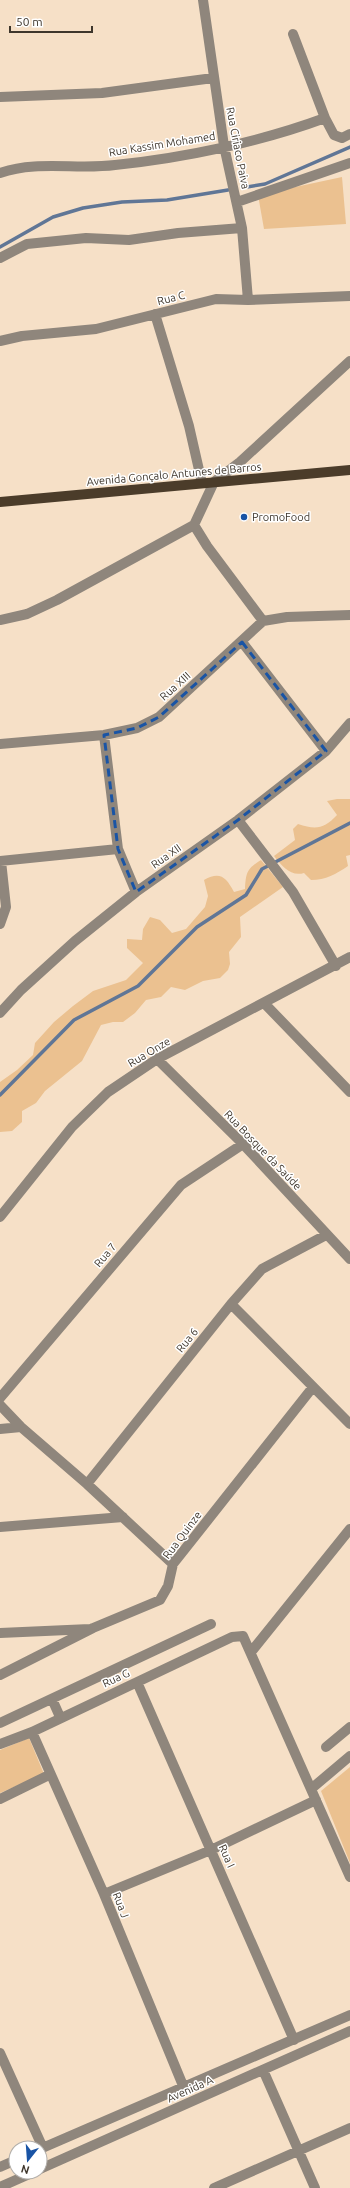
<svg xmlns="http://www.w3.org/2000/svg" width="350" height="2188" font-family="Ubuntu,sans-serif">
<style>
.green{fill:#ebc190}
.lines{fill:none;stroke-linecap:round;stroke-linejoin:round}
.stream{stroke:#607696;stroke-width:3.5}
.minor{stroke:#8f867c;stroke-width:10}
.major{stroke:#4b3c2a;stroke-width:10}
.marked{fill:none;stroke:#1954a5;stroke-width:3;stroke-dasharray:8 5;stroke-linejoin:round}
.poi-dot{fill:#1954a5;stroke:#fff;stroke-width:1.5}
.labels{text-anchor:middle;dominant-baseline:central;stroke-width:3;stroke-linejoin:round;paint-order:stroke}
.street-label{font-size:11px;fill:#3e362c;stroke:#fff}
.poi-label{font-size:11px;fill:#3e362c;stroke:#fff;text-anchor:start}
</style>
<rect width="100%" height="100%" fill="#f6e0c7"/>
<path class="green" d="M342,177L346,224L264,229L258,195Z
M337,799H350V855L346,856L348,866C336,874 326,880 311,880L304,873C291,877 282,866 274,856L295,840L293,829L298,824C316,830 324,829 337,815L327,801Z
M261,860L283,887L240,917L241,937L229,952L230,964L228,970L220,978L203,981L185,990L171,987L161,997L146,1000L135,1013L123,1022H113L101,1025L82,1061L45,1091L36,1103L22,1111V1122L12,1131L0,1132V1082L17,1070L33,1055L35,1043L54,1022L73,1006L93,991L126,980L143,963L127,948V939L142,940L143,929L150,917L160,920L172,933L186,929L205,907L208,896L204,880C220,871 226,877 234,892L245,889C246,872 247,869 261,860Z
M29,1738L44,1774L0,1793V1750Z
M350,1767V1863L321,1791Z"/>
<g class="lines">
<path class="stream" d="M247,187L265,184L350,147
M0,247L53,217L83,208L122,202L167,200L228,190
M0,1095L74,1020L138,986L197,927L246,895L262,869L350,823"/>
<path class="minor" d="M203,0L224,146L242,228L248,300
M293,34L325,118L334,135L342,138L350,134
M0,97L102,93L213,78
M0,173C37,160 77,170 115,165C184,158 260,142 325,118
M237,202L350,163
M0,258L27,244L86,238L129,240L178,233L242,228
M155,314L189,426L202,483
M0,341L22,336L96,329L216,299L248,300L350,296
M194,525L214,482L240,462L350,361
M194,525L207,546L263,621
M0,620L27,614L57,600L194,525
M242,642L326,751
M104,735L118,849
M0,744L104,735L137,728L159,717L263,621L287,617L350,615
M238,820L293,892L336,966
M0,861L118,849L136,892
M0,924L6,907L1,861
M264,1003L350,1092
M0,1013L21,990L75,941L136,892L238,820L326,751L350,723
M157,1059L243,1144L350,1259
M0,1217L72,1127L108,1092L157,1059L350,957
M231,1304L350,1424
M0,1398L181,1185L243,1144
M0,1405L21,1427L87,1484L173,1564
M0,1429L21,1427
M87,1484L231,1304L262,1269L326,1235
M0,1527L123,1517
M0,1633L90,1629
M251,1652L350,1529
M0,1675L93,1628L160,1600L168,1586L173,1564L313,1387
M137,1682L294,2040
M52,1699L60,1717
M0,1723L211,1624
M32,1732L104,1894L184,2088
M0,1744L32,1732L232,1637L243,1636L350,1877
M326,1747L350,1727
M311,1789L350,1756
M0,1799L49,1775
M104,1894L211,1850L316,1800
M0,2053L43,2148
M263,2070L315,2188
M40,2149L350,2015
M0,2167L16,2160
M40,2169L350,2031
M0,2187L34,2172
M214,2188L350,2128"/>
<path class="major" d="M0,502L350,470"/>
</g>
<path class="marked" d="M242,642L326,751L238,820L136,892L118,849L104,735L137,728L159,717Z"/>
<circle class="poi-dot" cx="244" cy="517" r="4"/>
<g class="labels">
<g class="street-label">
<text transform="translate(162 144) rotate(-9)">Rua Kassim Mohamed</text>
<text transform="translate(238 148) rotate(79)">Rua Ciriaco Paiva</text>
<text transform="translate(171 298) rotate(-14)">Rua C</text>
<text transform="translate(174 474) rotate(-5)">Avenida Gonçalo Antunes de Barros</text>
<text transform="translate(175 686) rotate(-42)">Rua XIII</text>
<text transform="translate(166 856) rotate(-35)">Rua XII</text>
<text transform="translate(149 1052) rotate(-31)">Rua Onze</text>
<text transform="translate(263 1150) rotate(46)">Rua Bosque da Saúde</text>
<text transform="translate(105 1255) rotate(-50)">Rua 7</text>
<text transform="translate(187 1340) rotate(-51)">Rua 6</text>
<text transform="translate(182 1535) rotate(-53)">Rua Quinze</text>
<text transform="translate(116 1678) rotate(-25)">Rua G</text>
<text transform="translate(227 1856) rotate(66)">Rua I</text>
<text transform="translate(121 1905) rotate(69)">Rua J</text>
<text transform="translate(190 2089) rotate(-24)">Avenida A</text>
</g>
<g class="poi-label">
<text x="252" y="517">PromoFood</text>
</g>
</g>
<g transform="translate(28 2160) rotate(197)"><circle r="19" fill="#ffffff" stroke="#b2afab"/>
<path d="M0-3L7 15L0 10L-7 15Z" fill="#1954a5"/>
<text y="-6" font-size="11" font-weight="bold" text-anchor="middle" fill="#3e362c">N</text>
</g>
<path d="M10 26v6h82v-6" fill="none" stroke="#3e362c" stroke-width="2"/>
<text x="16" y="26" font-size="12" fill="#3e362c" stroke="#ffffff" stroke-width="3" paint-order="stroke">50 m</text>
</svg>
